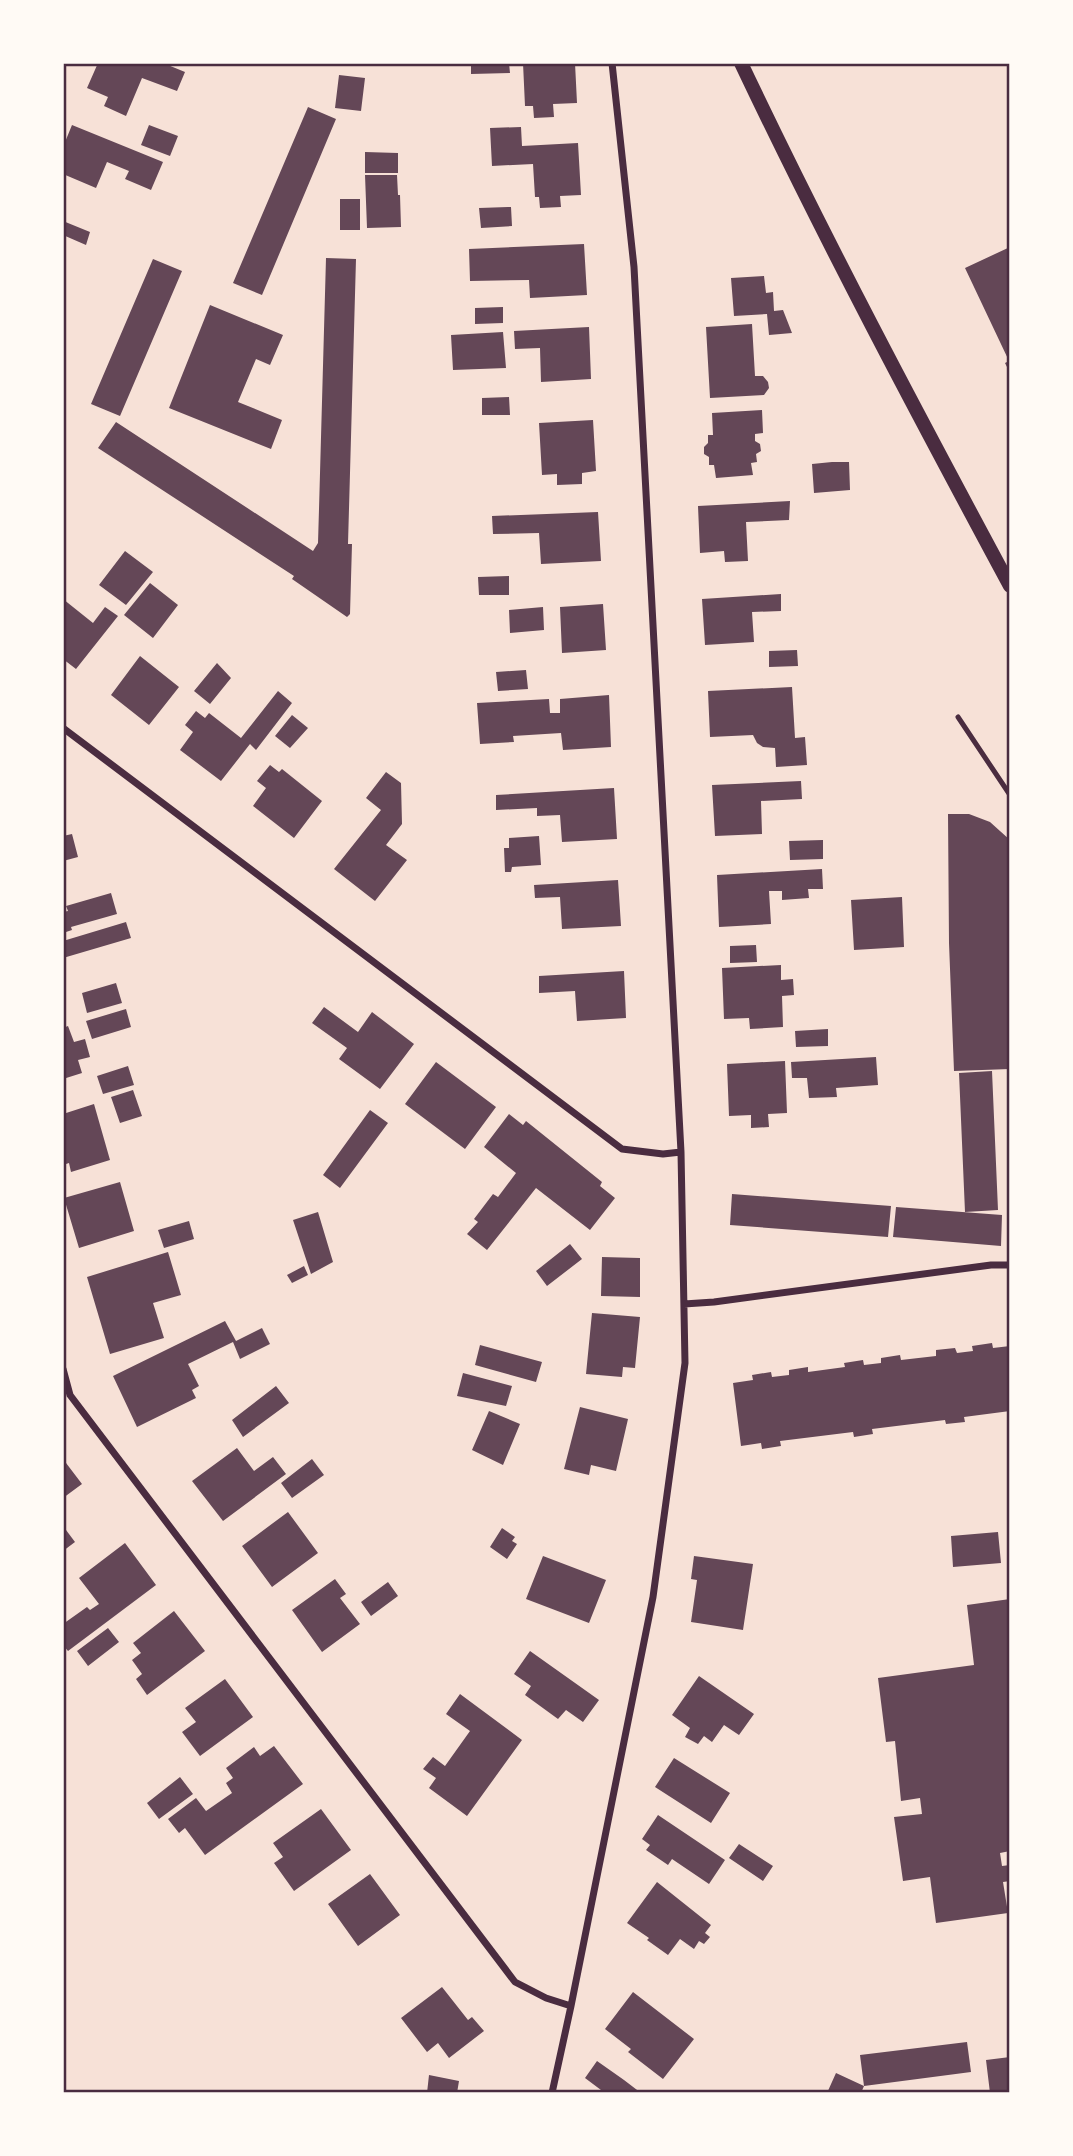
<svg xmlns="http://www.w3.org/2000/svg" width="1073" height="2156" font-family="'DM Sans',sans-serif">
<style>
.building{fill:#644757}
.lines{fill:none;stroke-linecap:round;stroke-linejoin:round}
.service{stroke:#4a2c40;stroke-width:5}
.minor{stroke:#4a2c40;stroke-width:7}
.secondary{stroke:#4a2c40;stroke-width:14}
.neatline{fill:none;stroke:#4a2c40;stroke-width:2.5}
</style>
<rect width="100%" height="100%" fill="#f7e1d7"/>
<path class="building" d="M98,63H163L185,72L177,91L142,78L126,116L104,106L108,97L87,88Z
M471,63H509L510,73L471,74Z
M523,63H575L577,103L553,104L554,117L534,118L533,106H525Z
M339,75L365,78L361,111L335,108Z
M308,107L336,119L262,295L233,283Z
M72,125L163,162L151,190L125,179L129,171L107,162L96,188L63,174V147Z
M149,125L178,136L170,156L141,145Z
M521,127L522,146L578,143L581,195L560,196L561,207L540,208L539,197H535L533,164L492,166L490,128Z
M365,152L398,153V173H365Z
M365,175H397L398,195H400L401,227L367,228Z
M340,199H360V230H340Z
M508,207H511L512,226L481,228L479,208Z
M63,221L90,232L86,245L63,235Z
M584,244L587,295L530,298L529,280L470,281L469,249Z
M1010,247V373L1005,363L1009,361L965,268Z
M326,258L356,259L348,544H352L350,614L347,617L292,579L294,576L98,448L116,422L313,551L318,543L319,509Z
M153,259L182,271L120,416L91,404Z
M764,276L766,293L773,292L774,311L783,310L792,333L769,335L767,314L734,316L731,278Z
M210,305L283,335L270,365L256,359L238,402L282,420L271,449L169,408Z
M503,307V323L475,324V308Z
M752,324L755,376H763L768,382L769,388L764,395L710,398L706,327Z
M589,327L591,379L541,382L540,348L515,349L514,331Z
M503,332L506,368L453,370L451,335Z
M509,397L510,415H482V398Z
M762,410L763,433L755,434V441L760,444L761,451L756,454L757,462L751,463L753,475L716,478L714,465H709V457L704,454V447L708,443V435H713L712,413Z
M593,420L596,471L582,473V484L557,485V474L542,475L539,423Z
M832,462H849L850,490L814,493L812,464Z
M790,501L789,520L746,522L748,561L725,562L724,551L700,553L698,506Z
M598,512L601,561L541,564L539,533L493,534L492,516Z
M125,551L153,572L126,605L99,585Z
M509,576V595H479L478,577Z
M150,583L178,605L153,638L124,615Z
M781,594V611L752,612L754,642L705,645L702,599Z
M63,599L93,623L105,607L118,616L76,669L63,659Z
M603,604L606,650L562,653L560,607Z
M543,607L544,630L510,633L509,610Z
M797,650L798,666L769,667V651Z
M140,656L179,687L149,725L111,695Z
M217,663L231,678L210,704L194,691Z
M526,670L528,689L498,691L496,672Z
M792,687L795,738L805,737L807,765L776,767L775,748L763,747L757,743L753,735L710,737L708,691Z
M278,691L292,703L256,750L250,744L221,781L180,750L193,732L185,725L196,711L205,718L209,713L241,738Z
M609,695L611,747L563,750L561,733L513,736L514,742L480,744L477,703L549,699L550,713H560V699Z
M292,715L308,728L290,748L275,736Z
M270,765L279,772L282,769L322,801L294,838L253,806L266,788L257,781Z
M386,772L401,783L402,824L386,845L407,860L375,901L334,869L381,810L366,798Z
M801,781L802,799L761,801L762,834L715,836L712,785Z
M614,788L617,839L562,842L560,815L537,816V808L496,810V795Z
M948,814H969L990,822L1010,840V898H1008L1010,941V1069L954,1071L949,943Z
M72,834L78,857L63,861V836Z
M539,836L541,865L512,867L511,872H505L504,848H509V838Z
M823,840V859L790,860L789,841Z
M822,869L823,889H808L809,898L782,900V891H769L771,924L719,927L717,875Z
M618,880L621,926L562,929L560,897L535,898L534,885Z
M111,893L117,914L71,927L72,930L63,933V912L68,911L66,906Z
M902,897L904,947L854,950L851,900Z
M126,922L131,938L63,958V941Z
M756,945L757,962L730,963V946Z
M781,965V980L793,979L794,995L782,996L783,1027L750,1029L749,1018L724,1019L722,968Z
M624,971L626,1018L577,1021L575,991L539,993V976Z
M116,983L122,1003L87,1013L82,993Z
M324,1007L358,1032L372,1012L414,1044L380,1089L339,1059L347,1048L312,1023Z
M126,1009L131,1027L92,1039L86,1021Z
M68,1026L74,1042L85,1039L90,1057L78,1060L82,1073L63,1079V1028Z
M828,1029V1046L796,1047L795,1031Z
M876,1057L878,1085L836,1088L837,1097L809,1098L807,1078H792L791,1062Z
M785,1061L787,1113L768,1114L769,1127L751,1128V1115L729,1116L727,1064Z
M436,1062L496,1107L465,1149L405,1104Z
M128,1066L134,1085L103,1094L97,1076Z
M992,1071L998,1210L965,1212L959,1073Z
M133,1090L142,1116L120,1123L111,1097Z
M94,1104L110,1160L71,1172L69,1163L63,1165V1114Z
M370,1110L388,1123L340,1188L323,1175Z
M509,1114L523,1125L526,1121L602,1182L600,1186L615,1198L590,1230L536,1188L487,1250L467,1234L478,1222L474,1219L493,1194L498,1197L516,1173L484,1147Z
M120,1182L134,1231L79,1248L64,1198Z
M732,1194L891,1206L888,1237L730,1225Z
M896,1207L1002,1215L1001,1246L893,1237Z
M318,1212L333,1262L311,1274L293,1220Z
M189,1221L194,1239L164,1248L158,1230Z
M570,1244L582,1259L547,1286L536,1271Z
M168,1252L181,1295L153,1303L164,1338L110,1354L87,1277Z
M602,1257L640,1258V1297L601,1296Z
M304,1266L308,1275L292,1283L287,1275Z
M592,1313L640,1317L635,1368L623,1367L622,1377L586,1374Z
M225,1321L236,1341L262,1328L270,1344L240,1359L233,1342L188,1364L199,1386L192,1390L196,1398L137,1427L113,1376Z
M992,1343L993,1348L1010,1346V1411L964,1417L965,1422L946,1424L945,1420L872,1429L873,1434L854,1437L853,1432L780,1441L781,1446L762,1449L761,1443L741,1446L733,1383L753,1380L752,1375L771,1372L772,1377L789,1375V1370L808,1367V1372L845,1367L844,1363L863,1360L864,1365L881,1363V1358L900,1355L901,1360L936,1356V1350L955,1348L957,1353L973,1351L972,1346Z
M480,1345L542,1362L536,1382L475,1365Z
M463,1373L512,1386L506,1406L457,1396Z
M276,1386L289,1403L243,1437L232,1420Z
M580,1407L628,1419L616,1471L591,1465L589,1475L564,1469Z
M489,1411L520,1424L503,1465L472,1450Z
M237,1448L254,1471L273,1457L286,1474L223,1521L192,1481Z
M63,1459L82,1484L63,1498Z
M312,1459L324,1475L292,1498L281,1483Z
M288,1512L318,1553L272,1587L242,1546Z
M63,1526L75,1542L63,1551Z
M502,1528L515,1537L512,1541L517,1544L507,1559L490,1547Z
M998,1532L1001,1563L953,1567L951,1536Z
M125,1543L156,1585L68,1651L63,1645V1624L87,1607L90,1610L99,1604L79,1578Z
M543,1556L606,1580L589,1623L526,1599Z
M694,1556L753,1564L743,1630L691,1622L697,1580L691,1579Z
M335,1579L346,1594L340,1598L360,1624L322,1652L292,1610Z
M388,1582L398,1596L371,1616L361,1602Z
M1010,1599V1851L1000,1853L1002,1866L1010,1865V1881L1003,1882L1008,1913L936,1923L930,1877L903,1881L894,1817L922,1814L920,1798L901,1801L895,1741L886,1742L878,1678L974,1665L967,1605Z
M174,1611L205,1651L147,1695L136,1679L142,1674L132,1660L141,1653L133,1643Z
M108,1628L119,1642L88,1666L77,1651Z
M530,1651L599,1700L583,1722L566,1710L558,1719L525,1695L531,1686L514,1674Z
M699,1676L754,1714L739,1735L724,1725L712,1742L704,1736L698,1744L685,1737L690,1728L672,1715Z
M225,1679L253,1717L200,1756L182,1732L196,1722L185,1708Z
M460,1694L522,1740L467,1816L429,1788L436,1778L423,1769L433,1757L445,1766L470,1731L446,1714Z
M274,1746L303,1784L205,1855L185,1828L179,1833L168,1819L196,1798L206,1811L232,1793L226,1783L233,1778L226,1768L254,1747L260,1756Z
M674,1758L730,1793L711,1823L655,1787Z
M180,1777L193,1794L159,1819L147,1803Z
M321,1809L351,1850L294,1891L274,1863L283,1857L273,1843Z
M658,1815L725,1860L709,1884L672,1859L668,1865L646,1850L650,1845L642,1839Z
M739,1844L773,1866L763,1881L729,1858Z
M370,1874L400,1915L358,1946L328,1904Z
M657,1882L711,1925L705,1933L710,1937L704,1944L699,1941L694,1949L680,1939L668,1955L647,1940L649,1938L627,1923Z
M442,1987L468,2020L472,2017L484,2031L449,2058L438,2043L427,2052L401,2018Z
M633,1992L694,2039L663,2079L628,2052L631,2049L605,2029Z
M967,2042L971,2072L864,2086L860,2055Z
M1010,2057V2093H990L986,2060Z
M597,2061L624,2080L641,2093H605L585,2078Z
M836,2073L864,2086L861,2093H827Z
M429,2075L459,2081L457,2093H427Z"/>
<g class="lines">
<path class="service" d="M958,717L1010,795"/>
<path class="minor" d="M63,728L622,1149L663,1154L681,1152
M684,1304L714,1302L991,1265H1010
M63,1369L70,1395L515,1982L546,1998L571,2006
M552,2093L571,2006L653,1597L685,1363L681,1152L634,267L612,63"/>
<path class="secondary" d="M741,63C825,240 917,413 1010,586"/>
</g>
<rect width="1073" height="2156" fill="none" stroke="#fffaf5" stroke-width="130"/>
<rect x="65" y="65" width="943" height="2026" class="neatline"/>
</svg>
